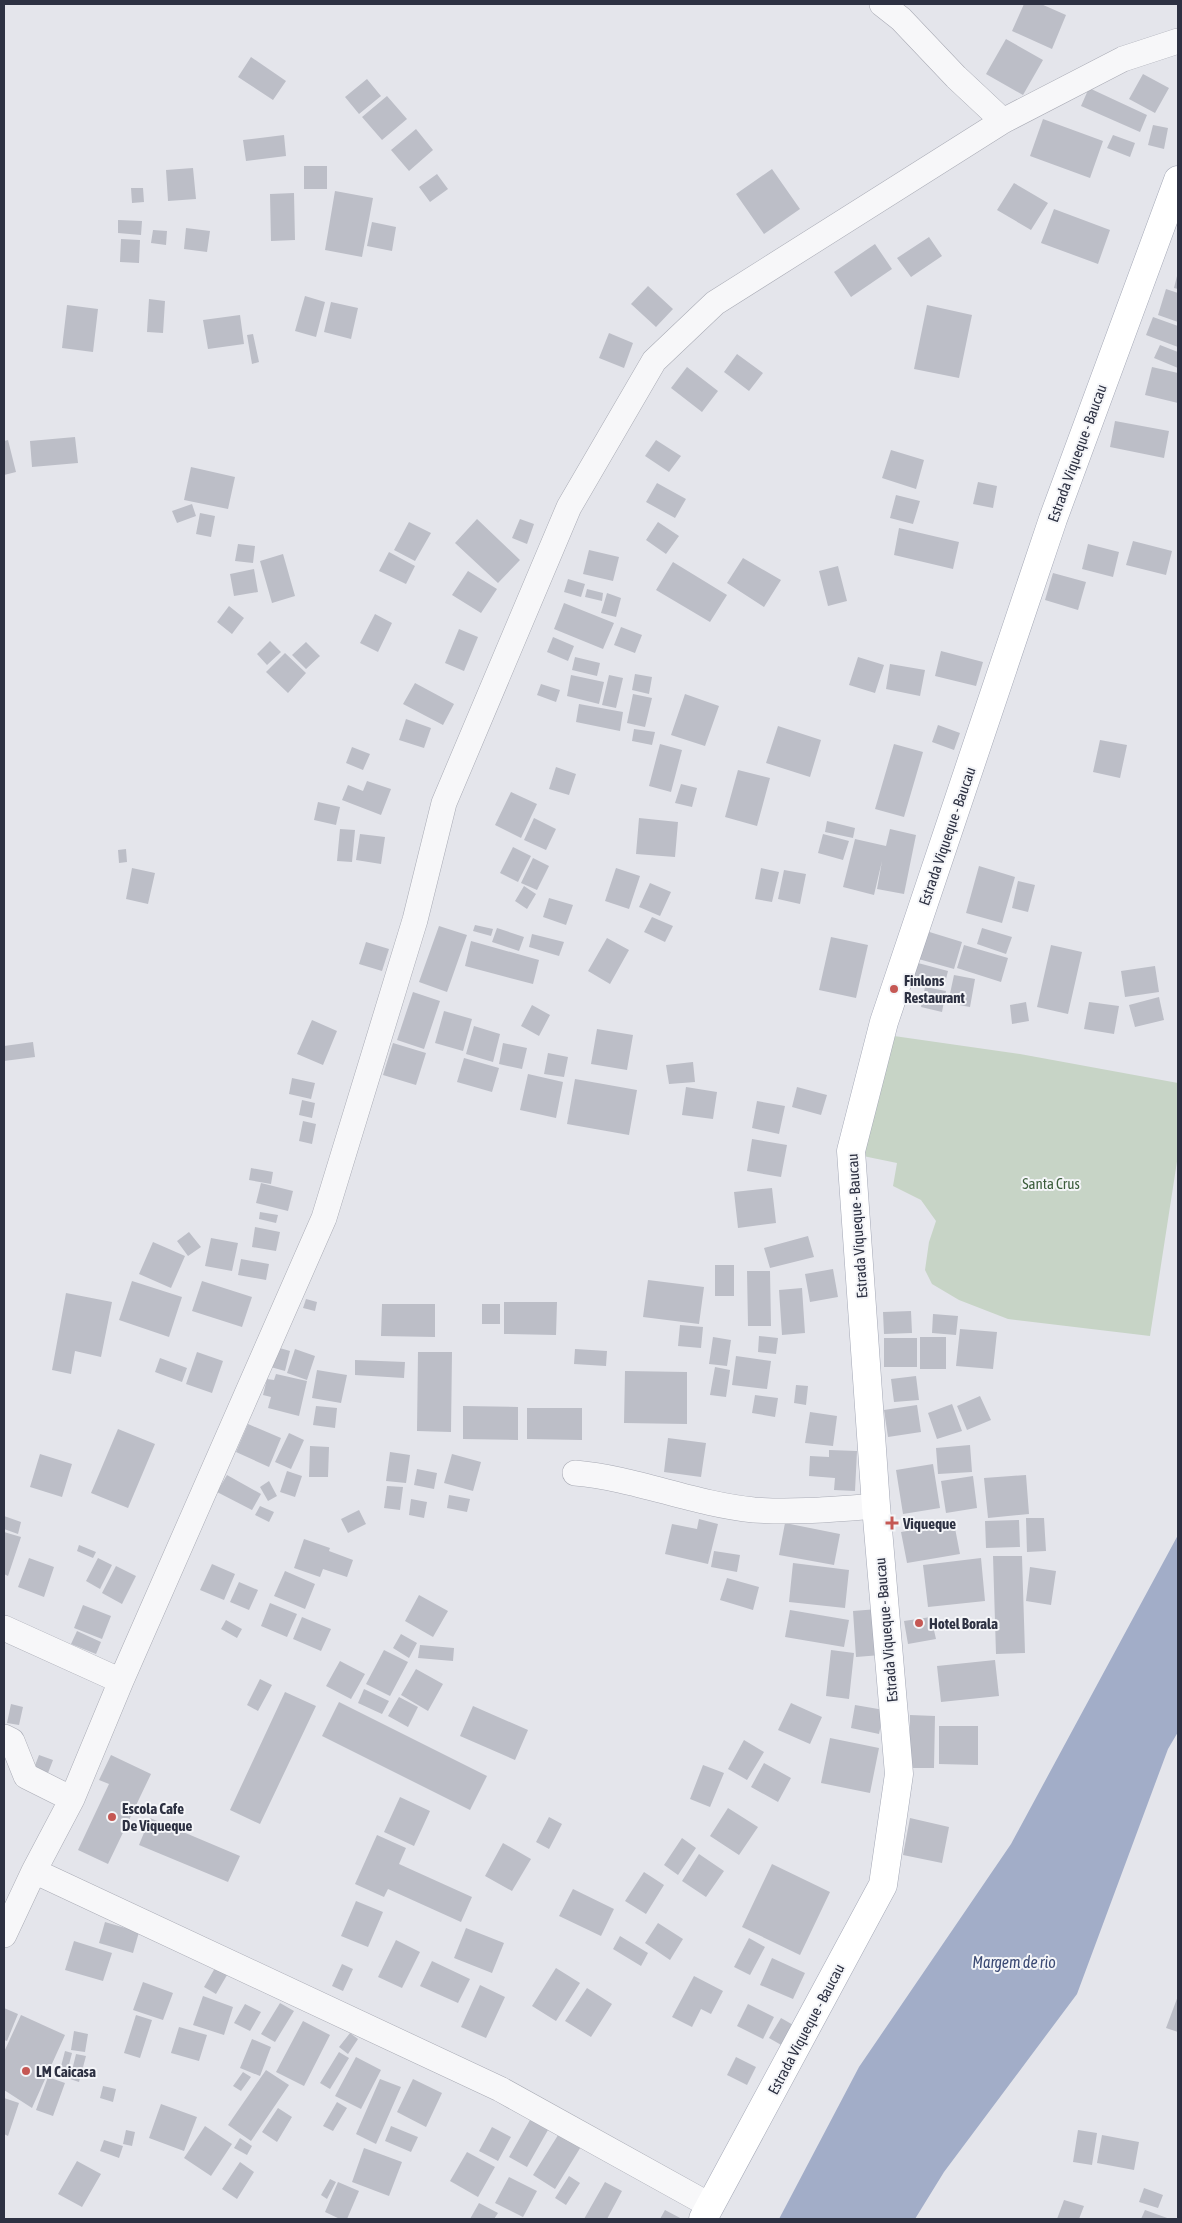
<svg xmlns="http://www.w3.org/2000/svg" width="1182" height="2223" font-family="'Asap Condensed',sans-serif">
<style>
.green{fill:#c7d4c6}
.water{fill:#a2adc8}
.building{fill:#bcbec7}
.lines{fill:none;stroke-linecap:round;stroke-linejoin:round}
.minor-casing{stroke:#a9abb5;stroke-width:26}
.major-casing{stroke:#a4a8b6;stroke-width:29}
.minor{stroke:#f7f7f9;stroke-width:25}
.major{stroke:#fff;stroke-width:28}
.poi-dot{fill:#c55854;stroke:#f4f5f8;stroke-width:2}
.labels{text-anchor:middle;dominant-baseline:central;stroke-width:4;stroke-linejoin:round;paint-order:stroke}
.street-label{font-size:15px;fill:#2d3142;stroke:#f4f5f8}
.poi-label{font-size:15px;font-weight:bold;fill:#2d3142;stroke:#f4f5f8;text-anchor:start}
.park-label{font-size:15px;fill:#3b5d3b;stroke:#f4f5f8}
.water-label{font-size:16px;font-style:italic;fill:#3a4973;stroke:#f4f5f8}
</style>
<rect width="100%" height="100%" fill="#e4e5eb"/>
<path class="green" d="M894,1036L1020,1054L1178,1083V1155L1150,1336L1008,1319L959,1300L932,1284L925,1270L929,1242L936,1221L921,1200L893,1186L897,1163L863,1156Z"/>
<path class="water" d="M1178,1535V1732L1168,1749L1077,1994L944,2172L915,2219H779L859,2067L1011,1844Z"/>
<path class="building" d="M1024,4H1041L1066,15L1052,49L1012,31Z
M1006,39L1043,60L1023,95L986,74Z
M251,57L286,81L273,100L238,77Z
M1143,74L1169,88L1155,113L1129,99Z
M367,79L381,96L359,114L345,97Z
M1089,88L1147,115L1140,132L1081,106Z
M387,96L407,119L382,140L362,117Z
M1043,119L1103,141L1090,178L1030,156Z
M1153,125L1168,128L1164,149L1148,145Z
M416,129L433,150L409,171L391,150Z
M284,135L286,156L246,161L243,140Z
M1113,135L1135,143L1130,157L1107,148Z
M304,166H327V189H304Z
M193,168L196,199L168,201L166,170Z
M772,169L800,209L764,234L736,194Z
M437,174L448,189L430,202L419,187Z
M1014,183L1048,203L1031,230L997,210Z
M131,188H143L144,202L132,203Z
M335,191L373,198L362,257L325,250Z
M294,193L295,240L271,241L270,194Z
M1054,209L1110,230L1098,264L1041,243Z
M118,220L142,221L141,235L118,233Z
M372,222L396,227L392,251L367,246Z
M186,228L210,231L207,252L184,249Z
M153,230L167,231L166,245L151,243Z
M929,237L942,256L911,277L897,258Z
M121,239L140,240L139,263L120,262Z
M875,244L892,269L851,297L834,272Z
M1178,272V289L1174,288Z
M648,286L673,309L656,327L631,304Z
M1166,289L1178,293V322L1158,315Z
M305,296L325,302L316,337L295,331Z
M149,299L165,301L163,333L147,332Z
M331,302L358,308L351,339L324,332Z
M67,305L98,309L93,352L62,348Z
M927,305L972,315L959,378L914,369Z
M240,315L244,344L208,349L203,320Z
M1153,317L1178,326V347L1146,335Z
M609,333L633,343L624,368L599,358Z
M253,334L259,362L252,364L247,335Z
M1160,345L1178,352V368L1154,358Z
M737,354L763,373L749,391L724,372Z
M687,367L718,391L702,412L671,388Z
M1152,367L1178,373V403L1145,395Z
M1115,421L1169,431L1164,458L1110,447Z
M75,437L78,463L32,467L30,441Z
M8,440L16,472L4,475V441Z
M656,440L681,456L669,472L645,456Z
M891,450L924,460L916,489L882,478Z
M191,467L235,477L228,509L184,500Z
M978,482L997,486L993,508L973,504Z
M657,483L686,499L675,518L646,502Z
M896,495L920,501L913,524L890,518Z
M192,504L196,516L177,523L172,511Z
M200,513L215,516L211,537L196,534Z
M477,519L520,560L498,583L455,543Z
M520,519L534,524L527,544L512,538Z
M409,522L431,533L415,561L394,550Z
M658,522L679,536L666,554L646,540Z
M899,528L959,542L953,569L894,555Z
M1133,541L1172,551L1166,575L1126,565Z
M238,544L255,546L253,563L235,561Z
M1088,544L1119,552L1113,577L1082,569Z
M589,550L619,557L613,581L583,574Z
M389,552L415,566L406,584L379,571Z
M283,554L295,596L272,603L260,561Z
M743,558L781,580L764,607L727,583Z
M673,562L727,595L710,622L656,590Z
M838,566L847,601L828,606L819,571Z
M254,569L258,592L234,596L230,574Z
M468,571L497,589L481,613L452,595Z
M1053,573L1086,582L1078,610L1045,600Z
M568,579L585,584L581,597L564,592Z
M587,589L603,593L602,601L585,597Z
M607,593L621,598L616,617L601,613Z
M564,603L614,623L603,649L554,629Z
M229,606L244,618L232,634L217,622Z
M375,614L392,623L378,652L360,643Z
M621,627L642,635L635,653L614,645Z
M459,629L478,637L464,671L445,663Z
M553,637L574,646L568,661L547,652Z
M270,641L281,652L267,665L257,654Z
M306,642L320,656L306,669L292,655Z
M941,651L983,662L976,686L935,676Z
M285,653L306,673L288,693L266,672Z
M575,657L600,663L597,676L572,670Z
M858,657L884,665L875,693L849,685Z
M890,664L925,670L920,696L886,689Z
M635,674L652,677L649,694L632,690Z
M571,675L604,682L599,704L567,696Z
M609,675L623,678L616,708L602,705Z
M415,683L454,704L443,725L403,704Z
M541,684L560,690L556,702L537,695Z
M633,694L652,698L645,727L627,723Z
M685,694L719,706L705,746L671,735Z
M579,704L623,712L620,731L576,722Z
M406,719L431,728L424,748L399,740Z
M938,725L960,733L954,750L932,742Z
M778,726L821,740L810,777L766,763Z
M634,729L655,732L652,745L632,741Z
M1100,740L1127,745L1120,778L1093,772Z
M660,744L682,750L671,792L649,786Z
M894,744L923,752L904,817L875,809Z
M352,747L370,754L363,770L346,763Z
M556,767L576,774L569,795L549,789Z
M738,770L770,778L757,826L725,817Z
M367,781L391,789L381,815L342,800L348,785L363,791Z
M681,784L697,788L692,807L675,803Z
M511,792L537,804L521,838L495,825Z
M318,802L340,807L336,825L314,820Z
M534,818L556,829L546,850L524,840Z
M639,818L678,822L675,857L636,854Z
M827,821L855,828L853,838L825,832Z
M340,829L355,830L352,862L337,861Z
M890,829L916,835L904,894L877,889L882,861L874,895L843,887L855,839L886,846Z
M360,834L385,837L381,864L356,860Z
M823,834L849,841L843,860L818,853Z
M513,847L531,856L518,882L500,873Z
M126,849L127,862L119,863L118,850Z
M533,858L549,866L537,890L521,883Z
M979,866L1015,877L1002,923L966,913Z
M132,868L155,873L148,904L126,899Z
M616,868L640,876L629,909L605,901Z
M761,868L779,872L772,902L755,899Z
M784,870L806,874L800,904L778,899Z
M1018,881L1035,885L1028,912L1012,908Z
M650,883L671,892L660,916L639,907Z
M524,886L536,894L527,909L515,901Z
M549,898L573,905L566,925L543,917Z
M652,917L673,926L665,942L644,932Z
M475,925L493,929L491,936L473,931Z
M439,926L467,935L447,992L419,982Z
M497,928L524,937L519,951L492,942Z
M982,928L1012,937L1006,954L977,944Z
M923,930L962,942L954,969L915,958Z
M532,934L564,942L559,956L529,947Z
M831,937L868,945L856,998L819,990Z
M607,938L629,950L610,984L588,971Z
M471,941L539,960L533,984L465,966Z
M366,942L389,949L382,971L359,964Z
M964,945L1008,958L1001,982L957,968Z
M1051,945L1082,952L1068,1014L1037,1007Z
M918,963L948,971L944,987L913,979Z
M1155,966L1159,992L1125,997L1121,971Z
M954,975L975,979L970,1007L948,1003Z
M925,987L946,991L942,1012L921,1007Z
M413,992L440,1001L424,1049L397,1040Z
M1159,997L1164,1020L1135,1027L1129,1005Z
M1026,1002L1029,1021L1012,1024L1010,1005Z
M1089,1002L1119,1006L1114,1034L1084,1029Z
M532,1005L550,1015L539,1036L521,1026Z
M444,1011L472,1019L463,1051L435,1043Z
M312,1020L337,1031L323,1065L297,1054Z
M474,1026L500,1034L493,1062L466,1054Z
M597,1029L633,1035L627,1070L591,1064Z
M33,1042L35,1057L4,1061V1046Z
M393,1043L426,1053L416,1085L383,1075Z
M503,1043L527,1048L522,1069L499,1064Z
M548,1053L568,1057L564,1077L544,1074Z
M464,1058L499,1068L492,1092L457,1082Z
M693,1062L695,1082L669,1084L666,1065Z
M528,1074L563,1082L556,1118L520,1110Z
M292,1078L315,1083L311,1099L289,1094Z
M575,1079L637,1090L629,1135L567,1124Z
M686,1087L717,1092L713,1119L682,1115Z
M797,1087L827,1095L821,1115L792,1107Z
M302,1100L315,1103L312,1118L299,1115Z
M757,1101L785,1106L779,1134L752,1128Z
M303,1121L316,1124L312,1144L299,1141Z
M752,1139L787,1145L781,1177L747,1171Z
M251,1168L273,1172L271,1184L249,1180Z
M261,1183L293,1191L288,1211L256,1203Z
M772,1188L776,1223L738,1228L734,1192Z
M260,1212L278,1215L276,1223L259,1219Z
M255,1227L280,1232L276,1251L252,1247Z
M189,1232L201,1247L188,1256L177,1241Z
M808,1236L814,1257L770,1268L764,1248Z
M211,1238L238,1243L232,1271L205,1266Z
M153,1242L185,1256L171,1288L139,1274Z
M241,1259L269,1264L266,1280L238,1275Z
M715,1265H734V1296H715Z
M833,1269L838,1297L810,1302L805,1274Z
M747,1271H770L771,1326H748Z
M648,1280L704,1287L699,1324L643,1317Z
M132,1281L182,1297L169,1337L119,1320Z
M202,1281L252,1297L242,1327L192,1311Z
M802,1288L805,1333L782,1335L779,1290Z
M66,1293L112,1302L101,1357L75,1351L71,1374L52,1370Z
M306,1299L317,1302L315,1311L303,1308Z
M504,1302H557L556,1335L504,1334Z
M382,1304H435V1337L381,1336Z
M482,1304H500V1324H482Z
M911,1311L912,1333L884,1334L883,1312Z
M933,1314L958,1316L956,1335L932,1333Z
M680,1325L703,1327L701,1348L678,1346Z
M960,1329L997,1332L993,1369L956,1366Z
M759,1336L778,1338L776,1354L758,1352Z
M713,1337L731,1340L727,1366L709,1364Z
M920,1337H946V1369H920Z
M884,1338H917V1367H884Z
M273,1346L290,1351L285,1371L267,1366Z
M295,1349L315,1356L307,1380L287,1373Z
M575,1349L607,1351L606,1366L574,1364Z
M197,1352L223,1361L212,1393L186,1384Z
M418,1352H452L451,1432L417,1431Z
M736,1356L771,1361L767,1389L732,1385Z
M160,1358L187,1368L182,1382L155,1372Z
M355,1360L405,1362L404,1378L355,1375Z
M715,1367L730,1370L726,1397L710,1395Z
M317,1370L347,1375L341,1403L312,1398Z
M625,1371L687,1372V1424L624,1423Z
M276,1374L307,1381L299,1416L268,1408L271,1397L263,1395L267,1379L274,1380Z
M916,1376L919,1400L894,1402L891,1379Z
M796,1385L808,1386L806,1405L794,1403Z
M755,1395L778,1398L775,1417L752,1413Z
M980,1396L991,1420L967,1430L957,1406Z
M952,1404L962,1431L937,1439L928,1413Z
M917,1405L921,1432L888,1437L884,1410Z
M316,1406L337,1408L335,1428L313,1425Z
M463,1406L518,1407V1440L463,1439Z
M527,1408H582V1440L527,1439Z
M810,1412L837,1416L833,1446L805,1443Z
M248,1424L281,1438L269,1467L236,1452Z
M118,1429L155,1444L128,1508L91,1493Z
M289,1433L304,1440L291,1469L275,1462Z
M668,1438L706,1443L701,1477L664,1472Z
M970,1445L972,1472L938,1474L936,1448Z
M310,1446L329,1447L328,1477H309Z
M829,1450L857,1451L855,1491L834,1490L835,1478L809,1476L810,1456L829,1457Z
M390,1452L410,1455L406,1483L386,1481Z
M40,1454L72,1464L62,1497L30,1487Z
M452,1454L481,1462L473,1491L444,1483Z
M933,1464L940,1508L903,1514L896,1470Z
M417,1469L437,1473L434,1489L414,1485Z
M287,1471L302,1476L295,1497L280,1492Z
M227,1475L261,1494L252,1510L217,1492Z
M1026,1475L1029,1514L988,1518L984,1478Z
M973,1476L977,1508L946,1513L941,1481Z
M269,1481L277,1496L268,1501L260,1487Z
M387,1486L403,1487L400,1510L384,1508Z
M449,1495L470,1499L467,1512L447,1508Z
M411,1499L427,1502L424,1518L409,1515Z
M260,1506L274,1512L269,1522L255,1515Z
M359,1510L366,1524L348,1533L341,1519Z
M4,1516L21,1522L18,1534L4,1529Z
M1026,1518H1044L1046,1551L1027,1552Z
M699,1519L718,1524L708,1564L665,1554L672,1524L697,1529Z
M1019,1520L1020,1547L986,1548L985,1521Z
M785,1523L840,1534L834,1565L779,1555Z
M954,1523L960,1554L907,1563L901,1532Z
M4,1532L21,1537L8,1576L4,1574Z
M304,1539L330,1548L329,1551L353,1560L347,1577L323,1569L320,1577L294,1568Z
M79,1545L96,1552L93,1558L77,1551Z
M714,1551L740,1555L737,1572L711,1567Z
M993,1556H1022L1025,1653L996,1654Z
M29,1558L54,1567L44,1597L18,1587Z
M98,1558L112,1565L100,1589L86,1581Z
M981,1558L985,1601L928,1607L923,1565Z
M793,1563L849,1570L845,1608L789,1602Z
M212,1564L235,1574L224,1600L200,1590Z
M116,1566L136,1576L122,1604L102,1593Z
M1030,1567L1056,1571L1051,1605L1026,1601Z
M285,1571L315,1584L305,1609L274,1596Z
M727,1578L759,1587L753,1610L720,1600Z
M239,1582L258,1590L249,1610L230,1602Z
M419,1595L448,1611L433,1637L405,1621Z
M270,1603L297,1614L287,1637L261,1626Z
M83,1605L111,1616L102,1639L74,1628Z
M878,1609L881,1655L856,1657L853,1611Z
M790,1610L849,1620L844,1647L785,1637Z
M302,1617L331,1629L321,1651L293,1639Z
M931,1617L936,1639L908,1644L904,1621Z
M226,1620L242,1629L237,1638L221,1629Z
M77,1631L101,1642L96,1654L71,1644Z
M401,1634L417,1643L409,1658L393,1648Z
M420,1645L454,1648L453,1661L418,1658Z
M384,1650L408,1662L390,1696L366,1684Z
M831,1650L854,1653L849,1699L826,1696Z
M995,1660L999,1696L941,1702L937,1666Z
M340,1661L365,1674L351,1699L326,1686Z
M416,1669L443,1684L428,1711L401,1695Z
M260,1679L272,1685L258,1711L247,1705Z
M364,1689L389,1701L382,1714L358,1703Z
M285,1692L316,1706L260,1824L230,1810Z
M399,1697L418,1707L408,1727L388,1716Z
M339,1702L487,1776L470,1810L322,1736Z
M791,1703L822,1717L810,1744L778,1730Z
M11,1704L23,1707L19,1725L7,1723Z
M855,1705L884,1710L879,1734L851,1728Z
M473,1706L528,1730L515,1760L460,1736Z
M910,1715L935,1716L934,1768H910Z
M939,1726H978V1765L939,1764Z
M830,1738L879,1748L870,1793L821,1783Z
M744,1740L764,1752L747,1780L728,1769Z
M39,1755L53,1760L48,1773L34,1768Z
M111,1755L151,1774L108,1864L78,1850L109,1784L99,1780Z
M764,1763L791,1778L778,1802L751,1787Z
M703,1765L724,1773L710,1807L690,1799Z
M400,1797L430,1811L414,1846L384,1832Z
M728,1808L758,1827L739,1855L710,1836Z
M549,1817L562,1824L549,1849L536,1842Z
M150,1818L240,1856L228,1882L139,1845Z
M910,1818L949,1827L942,1863L903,1855Z
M377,1835L406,1848L399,1864L472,1897L461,1922L388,1889L384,1897L355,1884Z
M682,1838L696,1848L678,1875L664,1865Z
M503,1843L531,1859L512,1891L485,1876Z
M699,1854L724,1871L706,1897L682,1881Z
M772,1864L830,1892L800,1955L742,1927Z
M644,1872L664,1885L646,1914L625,1901Z
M573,1889L614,1909L601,1936L559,1916Z
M356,1901L383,1912L368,1947L341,1936Z
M105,1922L139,1932L133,1953L99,1943Z
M658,1923L683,1939L670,1960L645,1943Z
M466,1928L504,1943L492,1973L454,1958Z
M620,1936L648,1953L641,1966L613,1949Z
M749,1938L765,1947L750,1975L734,1967Z
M396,1940L420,1952L402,1988L378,1977Z
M74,1941L112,1953L103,1981L65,1970Z
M772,1958L805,1973L793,1999L760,1985Z
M432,1961L470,1979L458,2003L420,1986Z
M342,1964L353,1969L343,1991L332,1986Z
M215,1968L227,1975L216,1994L204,1987Z
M556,1968L580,1983L556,2021L532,2006Z
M694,1976L723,1991L711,2014L701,2009L692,2027L672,2017Z
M143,1982L173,1993L163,2020L133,2010Z
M480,1985L505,1997L486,2038L461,2027Z
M587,1988L612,2004L591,2037L565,2021Z
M203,1996L233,2007L224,2035L193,2025Z
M1178,1996V2032L1166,2028Z
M280,2003L294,2011L275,2042L261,2034Z
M245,2004L261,2012L250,2031L234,2023Z
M748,2004L774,2017L763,2039L737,2026Z
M4,2008L18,2014L7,2041L4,2040Z
M21,2015L65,2035L32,2108L4,2090V2052Z
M136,2015L152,2020L140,2058L124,2053Z
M781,2018L795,2026L783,2046L769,2038Z
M303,2021L330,2035L304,2086L276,2072Z
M179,2027L207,2035L199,2061L171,2053Z
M74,2031L88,2034L85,2052L71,2050Z
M350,2033L358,2039L348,2054L339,2047Z
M252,2039L271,2047L260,2076L240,2068Z
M65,2051L72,2053L66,2076L59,2074Z
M339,2052L349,2058L330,2089L320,2083Z
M76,2054L86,2056L79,2082L70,2079Z
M356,2057L381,2070L361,2109L335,2096Z
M736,2057L756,2067L747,2085L727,2075Z
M266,2070L289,2085L251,2141L228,2125Z
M243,2072L251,2077L241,2091L233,2086Z
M48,2077L65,2083L53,2116L36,2110Z
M380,2079L401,2087L376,2144L356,2134Z
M413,2079L442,2093L426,2127L397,2112Z
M103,2086L116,2089L113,2102L100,2098Z
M4,2098L19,2103L8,2136L4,2134Z
M337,2102L347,2108L333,2131L323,2126Z
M161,2104L197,2117L184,2151L149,2138Z
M278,2108L292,2117L277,2142L262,2132Z
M530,2120L548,2130L527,2167L509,2157Z
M205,2126L232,2144L211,2176L184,2158Z
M391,2126L418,2137L411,2152L385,2141Z
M492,2127L511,2137L498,2161L479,2151Z
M126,2130L135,2132L132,2146L123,2144Z
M1078,2130L1097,2133L1092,2165L1073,2162Z
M560,2132L582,2145L555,2189L533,2175Z
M1102,2135L1139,2142L1134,2170L1097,2163Z
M240,2138L252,2146L247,2155L234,2148Z
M104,2140L123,2146L119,2158L100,2151Z
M364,2148L402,2162L389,2196L352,2182Z
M467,2152L495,2167L478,2197L450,2181Z
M77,2161L101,2174L82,2207L58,2194Z
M240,2162L254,2172L237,2199L222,2189Z
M569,2176L580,2183L566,2205L555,2198Z
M509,2177L537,2191L523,2217L495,2203Z
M330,2179L336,2182L327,2199L321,2195Z
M338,2182L359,2191L347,2219H340L325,2212Z
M605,2182L622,2191L607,2219H584Z
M1144,2188L1163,2195L1158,2208L1139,2202Z
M1064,2200L1084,2206L1079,2219H1057Z
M479,2203L498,2213L494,2219H470Z
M665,2210L682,2219H660Z
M1145,2210L1170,2219H1141Z"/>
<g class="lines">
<g class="minor-casing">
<path id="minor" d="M882,4L901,19L956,77L1003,121
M575,1473C635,1478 693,1504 754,1510C794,1513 835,1509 876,1506
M4,1628L121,1681
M4,1737L12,1741L26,1776L72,1799
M34,1871L500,2089L711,2206
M4,1935L34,1871L72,1799L121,1681L324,1218L415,920L444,803L569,507L654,361L715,303L1003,121L1123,59L1178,41"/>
</g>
<g class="major-casing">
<path id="major" d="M703,2219L883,1885L899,1774L876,1506L851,1151L884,1022L1053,519L1178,180"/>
</g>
<use href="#minor" class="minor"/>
<use href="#major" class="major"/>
</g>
<g class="poi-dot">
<circle cx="894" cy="989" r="5"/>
<path d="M889.5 1515.5h5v5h5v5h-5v5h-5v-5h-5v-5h5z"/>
<circle cx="919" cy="1623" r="5"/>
<circle cx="112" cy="1817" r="5"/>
<circle cx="26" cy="2071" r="5"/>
</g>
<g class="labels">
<g class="street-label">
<text transform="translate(1077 453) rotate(-70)">Estrada Viqueque - Baucau</text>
<text transform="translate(947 836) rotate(-71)">Estrada Viqueque - Baucau</text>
<text transform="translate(857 1226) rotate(-94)">Estrada Viqueque - Baucau</text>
<text transform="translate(886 1630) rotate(-95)">Estrada Viqueque - Baucau</text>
<text transform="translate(806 2029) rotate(-62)">Estrada Viqueque - Baucau</text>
</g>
<g class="poi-label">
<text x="904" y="980">Finlons<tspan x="904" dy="17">Restaurant</tspan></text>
<text x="903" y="1523">Viqueque</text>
<text x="929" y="1623">Hotel Borala</text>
<text x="122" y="1808">Escola Cafe<tspan x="122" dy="17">De Viqueque</tspan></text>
<text x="36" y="2071">LM Caicasa</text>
</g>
<g class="park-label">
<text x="1051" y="1183">Santa Crus</text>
</g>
<g class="water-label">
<text x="1014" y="1962">Margem de rio</text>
</g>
</g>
<rect width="1182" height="2223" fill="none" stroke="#2d3142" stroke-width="10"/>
</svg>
